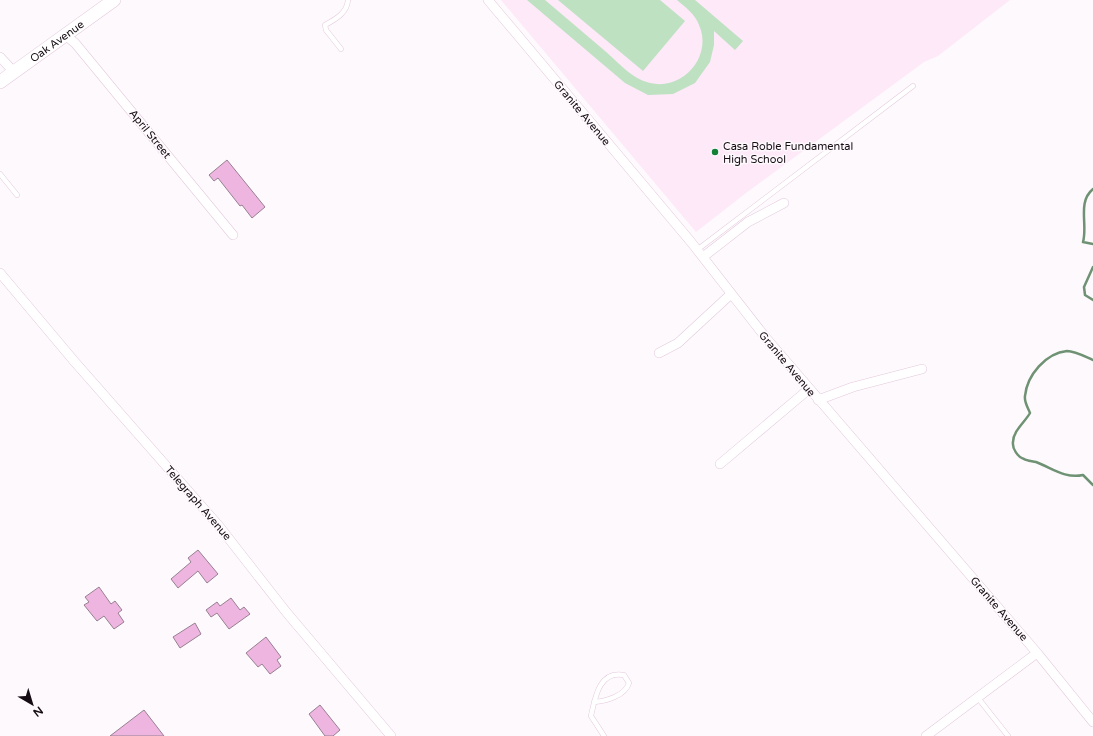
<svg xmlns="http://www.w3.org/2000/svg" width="1093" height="736" font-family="'Varela Round',sans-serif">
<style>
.built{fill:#fde9f8}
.green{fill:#bee1c2}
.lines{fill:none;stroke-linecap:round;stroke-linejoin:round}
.stream{stroke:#6e9273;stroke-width:2.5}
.building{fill:#eeb5e1;stroke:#978091}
.lane-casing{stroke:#e3c9dc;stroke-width:5.5}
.street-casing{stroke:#e3c9dc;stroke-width:10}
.secondary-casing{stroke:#e3c9dc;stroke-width:14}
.lane{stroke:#fff;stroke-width:4.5}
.street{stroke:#fff;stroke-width:9}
.secondary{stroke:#fff;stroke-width:13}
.poi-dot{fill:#128036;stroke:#fef9fd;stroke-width:1.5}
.labels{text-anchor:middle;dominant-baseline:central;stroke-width:3;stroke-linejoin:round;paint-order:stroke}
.street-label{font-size:11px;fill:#150d13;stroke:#fef9fd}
.poi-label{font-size:11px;fill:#150d13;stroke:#fef9fd;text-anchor:start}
</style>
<rect width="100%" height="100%" fill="#fef9fd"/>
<path class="built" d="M501,0H1010L938,56L924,62L746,193L696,232Z"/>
<path class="green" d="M527,0H545C565,17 585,34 605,51C619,63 632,79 650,83C683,91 713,56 699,25C695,14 685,7 677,0H695L743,41L735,50L714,31V45L710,62L695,83L673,94L648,95L625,83Z
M558,0H660L685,21L643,71Z"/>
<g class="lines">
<path class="stream" d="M1093,189C1077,202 1088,225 1083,242L1093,244
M1093,267L1084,287L1085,295L1093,300
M1093,360C1086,357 1075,351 1067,351C1046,353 1027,375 1025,396C1024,402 1028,408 1030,413C1025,422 1013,431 1013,442C1012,449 1018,457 1024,459C1027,461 1032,461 1036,462C1052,468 1065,479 1083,475L1093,485"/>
</g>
<path class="building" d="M227,160L265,207L252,218L242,205L240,206L218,178L214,181L209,175Z
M198,550L218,574L207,583L198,571L178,588L171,579L191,562L188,558Z
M99,587L111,604L115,601L122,610L118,613L124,622L114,629L104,616L97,621L84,605L89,602L85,597Z
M231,598L240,610L244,607L250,614L229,629L217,613L211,617L206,610L217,602L220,606Z
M195,623L201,634L180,648L173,637Z
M266,637L281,657L277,660L281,666L270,674L262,664L258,667L246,653Z
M320,705L340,730L333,736H325L309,714Z
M144,710L164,736H110Z"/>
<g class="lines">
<g class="lane-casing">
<path id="lane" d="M341,49L326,30L325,25C336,19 347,13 348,0
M0,174L17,195
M697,250L913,86
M978,698L1008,736
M594,702C606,701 625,696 629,683L624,675C599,670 595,698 591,716L604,736"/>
</g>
<g class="street-casing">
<path id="street" d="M488,0L691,242L766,338L1038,654L1093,722
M65,35L75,43L233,235
M0,57L14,72
M703,257L748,222L784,203
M0,273L74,361L219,526L287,613L391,736
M659,353L678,343L731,294
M818,400L853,387L922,369
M720,464L809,389
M926,736L1037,653"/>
</g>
<g class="secondary-casing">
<g id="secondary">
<path id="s1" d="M0,82L114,0"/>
</g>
</g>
<use href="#lane" class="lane"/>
<use href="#street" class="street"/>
<use href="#secondary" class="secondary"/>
</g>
<circle class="poi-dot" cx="715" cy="152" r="4"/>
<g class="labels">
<g class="street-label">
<text stroke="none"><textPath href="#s1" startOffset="70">Oak Avenue</textPath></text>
<text transform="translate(582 113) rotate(50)">Granite Avenue</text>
<text transform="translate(150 134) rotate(51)">April Street</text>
<text transform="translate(787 364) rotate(50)">Granite Avenue</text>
<text transform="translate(198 503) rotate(49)">Telegraph Avenue</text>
<text transform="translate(999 609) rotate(49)">Granite Avenue</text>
</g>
<g class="poi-label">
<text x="723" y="146">Casa Roble Fundamental<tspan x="723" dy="13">High School</tspan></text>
</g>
</g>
<g transform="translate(32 704) rotate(142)" stroke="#fef9fd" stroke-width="3" paint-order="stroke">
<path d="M0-3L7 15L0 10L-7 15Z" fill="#150d13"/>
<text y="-6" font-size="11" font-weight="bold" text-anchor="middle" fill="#150d13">N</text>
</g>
</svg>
